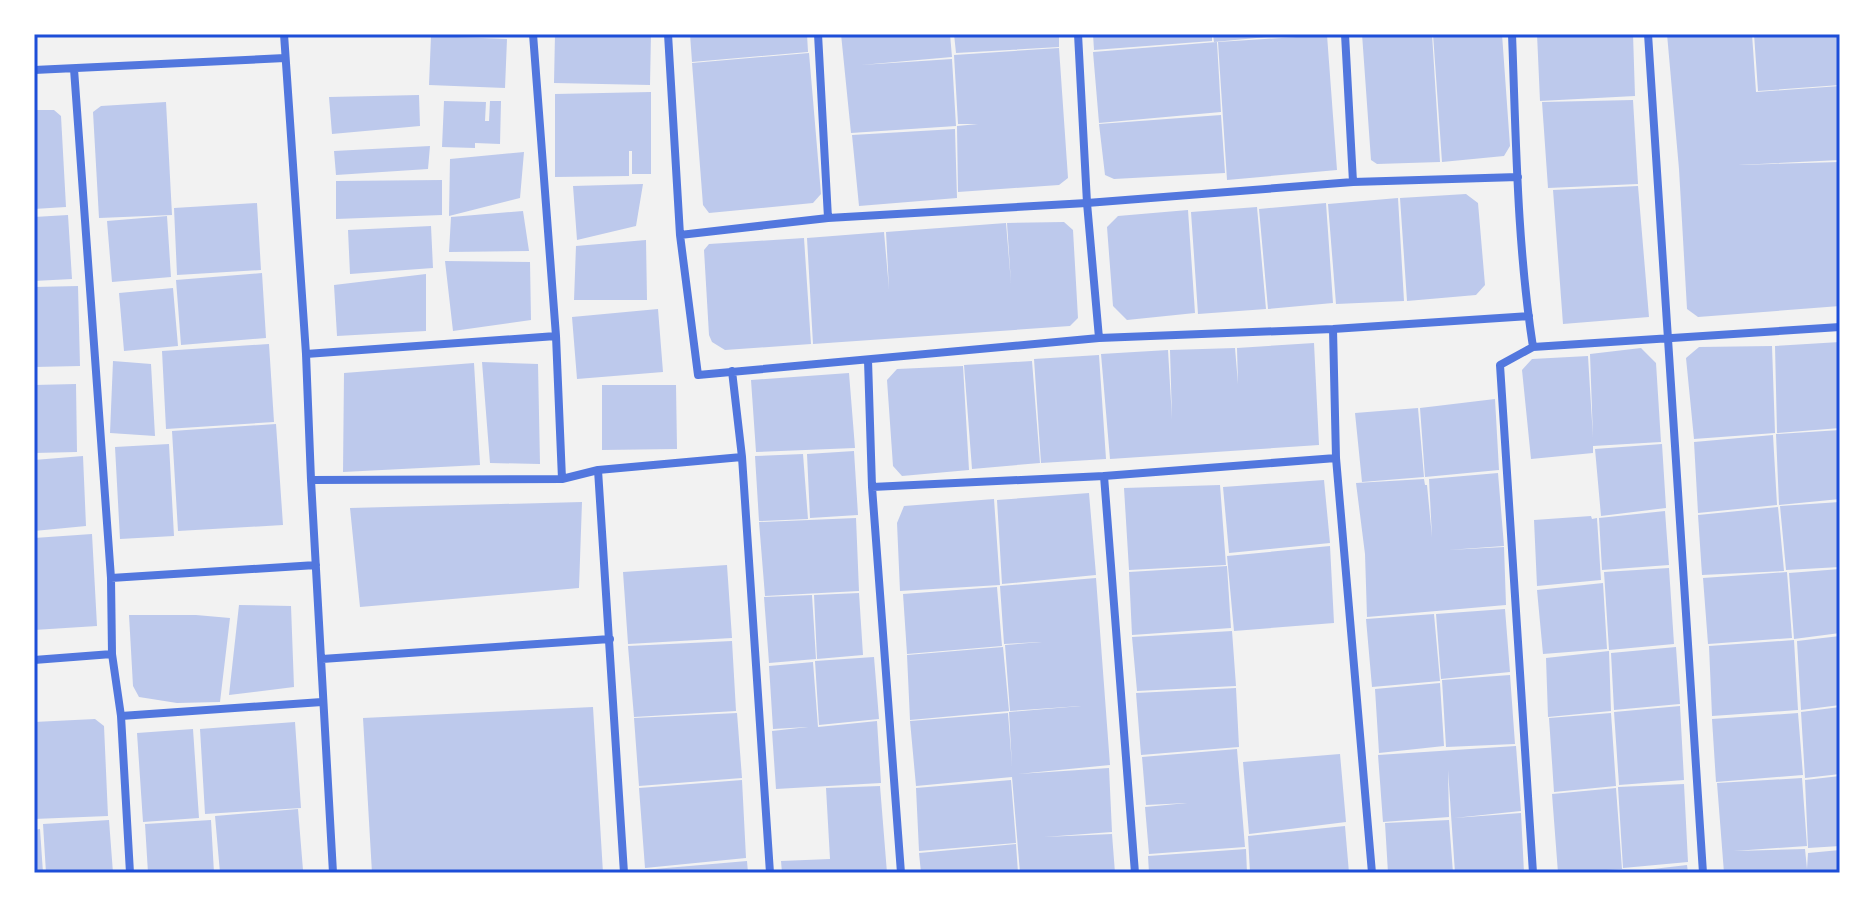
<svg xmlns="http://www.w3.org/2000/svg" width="1874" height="907" font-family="Ubuntu,sans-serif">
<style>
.building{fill:#bdc9ec}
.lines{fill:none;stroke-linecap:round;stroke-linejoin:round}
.minor{stroke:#5277de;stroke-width:8}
.neatline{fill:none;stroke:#1d4ed8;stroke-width:3}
</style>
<rect width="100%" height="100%" fill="#f2f2f2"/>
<path class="building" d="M555,34H651L650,85L554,83Z
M690,34H807L808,52L692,62Z
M841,34H950L952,57L861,65L952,59L956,126L851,133Z
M954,34H1059V47L956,53Z
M1093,34H1212V41L1094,50Z
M1213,34H1278V36L1214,42Z
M1362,34H1432L1440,162L1377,164L1371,160Z
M1433,34H1502L1510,146L1504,156L1442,162Z
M1537,34H1633L1635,96L1540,101Z
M1667,34H1752L1756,92L1840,86V160L1738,165L1840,162V306L1698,317L1687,309L1679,169Z
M1754,34H1839L1840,85L1758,91Z
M1327,35L1337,170L1227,180L1218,42Z
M431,36L507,39L505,88L429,85Z
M1217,42L1221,112L1099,123L1093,52Z
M1059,48L1068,178L1059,185L958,192L957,126L978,124H958L954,55Z
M809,53L821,194L813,203L709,213L703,205L692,63Z
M651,92V174H632V151H629V176L555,177V94Z
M419,95L420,126L332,134L329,97Z
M1633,100L1638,184L1548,188L1542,102Z
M444,101L486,102L485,121H489L490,101H501L500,144L475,143V148L442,147Z
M166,102L172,215L99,218L93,112L101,106Z
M34,110H54L61,116L66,207L34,209Z
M1221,115L1225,173L1114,179L1105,175L1099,124Z
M955,129L957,198L859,206L852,135Z
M430,146L428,169L336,175L334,151Z
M524,152L520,198L449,216L450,159Z
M442,180V215L336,219V181Z
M643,184L636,226L577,240L573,186Z
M1638,186L1649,317L1563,324L1553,190Z
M1466,194L1478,203L1485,285L1476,295L1407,301L1400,198Z
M1398,198L1404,301L1336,304L1328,204Z
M257,203L261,270L177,275L174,208Z
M1326,203L1333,303L1268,309L1259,209Z
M1257,207L1266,309L1198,314L1191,212Z
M1188,210L1195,313L1127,320L1113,306L1107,227L1118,216Z
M523,211L529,251L449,252L451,217Z
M68,215L72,279L34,281V217Z
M167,216L171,277L112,282L107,221Z
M1064,222L1073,230L1078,318L1070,326L813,344L807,238L884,232L889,289L886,232L1006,223L1011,283L1007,223Z
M431,226L433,268L350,274L348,230Z
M804,238L811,344L725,350L712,342L709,335L704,250L709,244Z
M646,240L647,300H574L576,246Z
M445,261L530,262L531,320L453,331Z
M262,273L266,338L181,345L176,280Z
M426,274V331L337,336L334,285Z
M78,286L80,366L34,367V287Z
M173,288L178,346L124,351L119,293Z
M658,309L663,372L577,379L572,317Z
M1840,342V428L1777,433L1775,346Z
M1314,343L1319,445L1110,459L1101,354L1168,350L1172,419L1170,350L1235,348L1238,384L1237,348Z
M269,344L274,422L166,429L162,351Z
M1772,346L1775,433L1694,439L1686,358L1699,347Z
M1641,348L1656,363L1661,442L1593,446V453L1531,459L1522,370L1532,359L1588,356L1593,438L1590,354Z
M1099,355L1106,459L1041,463L1034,359Z
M113,361L151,364L155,436L110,433Z
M1032,361L1040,463L972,469L964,365Z
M482,362L538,364L540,464L490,463Z
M474,363L480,465L343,472L344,373Z
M963,366L969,470L902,476L893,466L887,380L897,369Z
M849,373L855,448L756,452L751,380Z
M76,384L77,452L34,453V385Z
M602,385H676L677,449L602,450Z
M1495,399L1499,470L1425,477L1420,408Z
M1418,408L1424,477L1362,482L1355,413Z
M276,424L283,525L178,531L172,431Z
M1840,430V499L1779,505L1776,434Z
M1773,435L1777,505L1698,513L1694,442Z
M169,444L174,536L120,539L115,447Z
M1662,444L1666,508L1601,516L1595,449Z
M854,451L858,515L810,518L807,454Z
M803,454L808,519L759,521L755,456Z
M83,456L86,526L34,531V460Z
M1498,473L1504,546L1448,550L1504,547L1506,605L1367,617L1365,554L1356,483L1424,479L1425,485H1427L1432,537L1429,479Z
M1324,480L1330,543L1229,553L1223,487Z
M1220,485L1226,565L1129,570L1124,488Z
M1089,493L1096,575L1002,584L997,500Z
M994,499L1000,585L900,591L897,523L904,506Z
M582,502L579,588L360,607L350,508Z
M1840,502V567L1786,570L1780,506Z
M1778,507L1784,571L1702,575L1698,515Z
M1665,511L1669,565L1602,570L1599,518Z
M1591,516L1592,519L1597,518L1601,580L1537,586L1534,520Z
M856,518L859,591L765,596L759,522Z
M92,534L97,626L34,630V538Z
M1330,546L1334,623L1234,631L1227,556Z
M727,565L732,638L628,644L623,572Z
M1227,566L1231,628L1132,635L1129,572Z
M1669,568L1674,644L1609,650L1604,572Z
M1840,569V633L1794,639L1789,573Z
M1787,572L1792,638L1708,644L1703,578Z
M1096,578L1110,765L1018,774L1109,768L1112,832L1044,837L1112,834L1115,873H1020L1012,777L916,786L910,721L1008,713L1012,766L1009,712L1081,706L1010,711L1005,645L1042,642L1004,644L1000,586Z
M1603,583L1607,649L1543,654L1537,590Z
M997,587L1002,646L907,654L903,594Z
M859,593L863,655L817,659L814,595Z
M812,595L816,659L769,663L764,597Z
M239,605L291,606L294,687L229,695Z
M1505,609L1510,672L1441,679L1436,614Z
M1434,614L1440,681L1372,687L1366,619Z
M129,615H196L230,618L220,702L177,703L139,697L133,686Z
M1232,631L1236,686L1137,691L1132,637Z
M1840,636V705L1801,710L1797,641Z
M1794,640L1798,710L1712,716L1709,646Z
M732,641L736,711L634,717L628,646Z
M1003,647L1009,711L910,720L907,655Z
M1676,647L1680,704L1614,710L1611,653Z
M1609,651L1611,711L1548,717L1546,658Z
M874,657L879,719L819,725L815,661Z
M813,662L818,727L877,721L881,783L776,789L772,731L808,727L773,729L769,666Z
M1510,675L1515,744L1446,747L1442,680Z
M1440,683L1444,746L1379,753L1375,689Z
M1236,688L1239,747L1141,755L1136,693Z
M1680,706L1684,780L1619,785L1614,712Z
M593,707L603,873H372L363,718Z
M1840,707V774L1805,778L1801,712Z
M737,713L742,778L639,786L634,718Z
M1611,713L1616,786L1554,792L1549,718Z
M1798,713L1803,775L1716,782L1712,719Z
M95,719L104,726L108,816L34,819V722Z
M295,722L301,808L205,814L200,729Z
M193,729L199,818L143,822L137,733Z
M1516,746L1521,811L1454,818L1521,813L1524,873H1455L1448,770L1449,817L1383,822L1378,755Z
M1237,749L1245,847L1149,854L1145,807L1187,803L1146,805L1142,757Z
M1340,754L1346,822L1249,834L1243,762Z
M1840,776V846L1808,848L1805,780Z
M1802,778L1807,846L1734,851L1805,849L1807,869L1808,853L1840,850V873H1724L1717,783Z
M742,780L746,858L645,868L639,788Z
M1011,780L1016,843L919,851L916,788Z
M1684,784L1688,862L1623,868L1618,787Z
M880,786L887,873H782L781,861L830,859L826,788Z
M1616,788L1622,869L1558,873L1552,794Z
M298,809L303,870L220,873L215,816Z
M109,820L113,873H46L43,824Z
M211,820L214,873H148L145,824Z
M1449,820L1453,873H1388L1385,823Z
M1345,826L1349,873H1250L1248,836Z
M40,829L43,873H34V830Z
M1016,844L1018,873H921L919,853Z
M1246,849L1247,873H1149L1148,856Z
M747,861L748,873H643V870Z
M1687,865L1688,873H1636V871Z"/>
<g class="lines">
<path class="minor" d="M284,34L306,354L311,480L333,873
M533,34L556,336L562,479
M668,34L680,235L698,375L1099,338L1333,329L1529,316
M818,34L828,218
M1078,34L1087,203L1099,338
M1345,34L1353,182
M1512,34C1516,138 1517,244 1533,347
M1648,34L1703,873
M74,69L111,578L112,654L121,716L130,873
M34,70L285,58
M680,235L828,218L1087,203L1353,182L1518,177
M1333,329L1336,458L1372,873
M306,354L556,336
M868,360L872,487L901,873
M732,371L742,457L770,873
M598,470L624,873
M1104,476L1135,873
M311,480L562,479L598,470L742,457
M872,487L1104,476L1336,458
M111,578L316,565
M322,659L610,639
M34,660L112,654
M121,716L322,702
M1533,873L1500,365L1533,347L1840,327"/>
</g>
<rect width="1874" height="907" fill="none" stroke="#ffffff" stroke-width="72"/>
<rect x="36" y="36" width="1802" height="835" class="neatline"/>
</svg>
